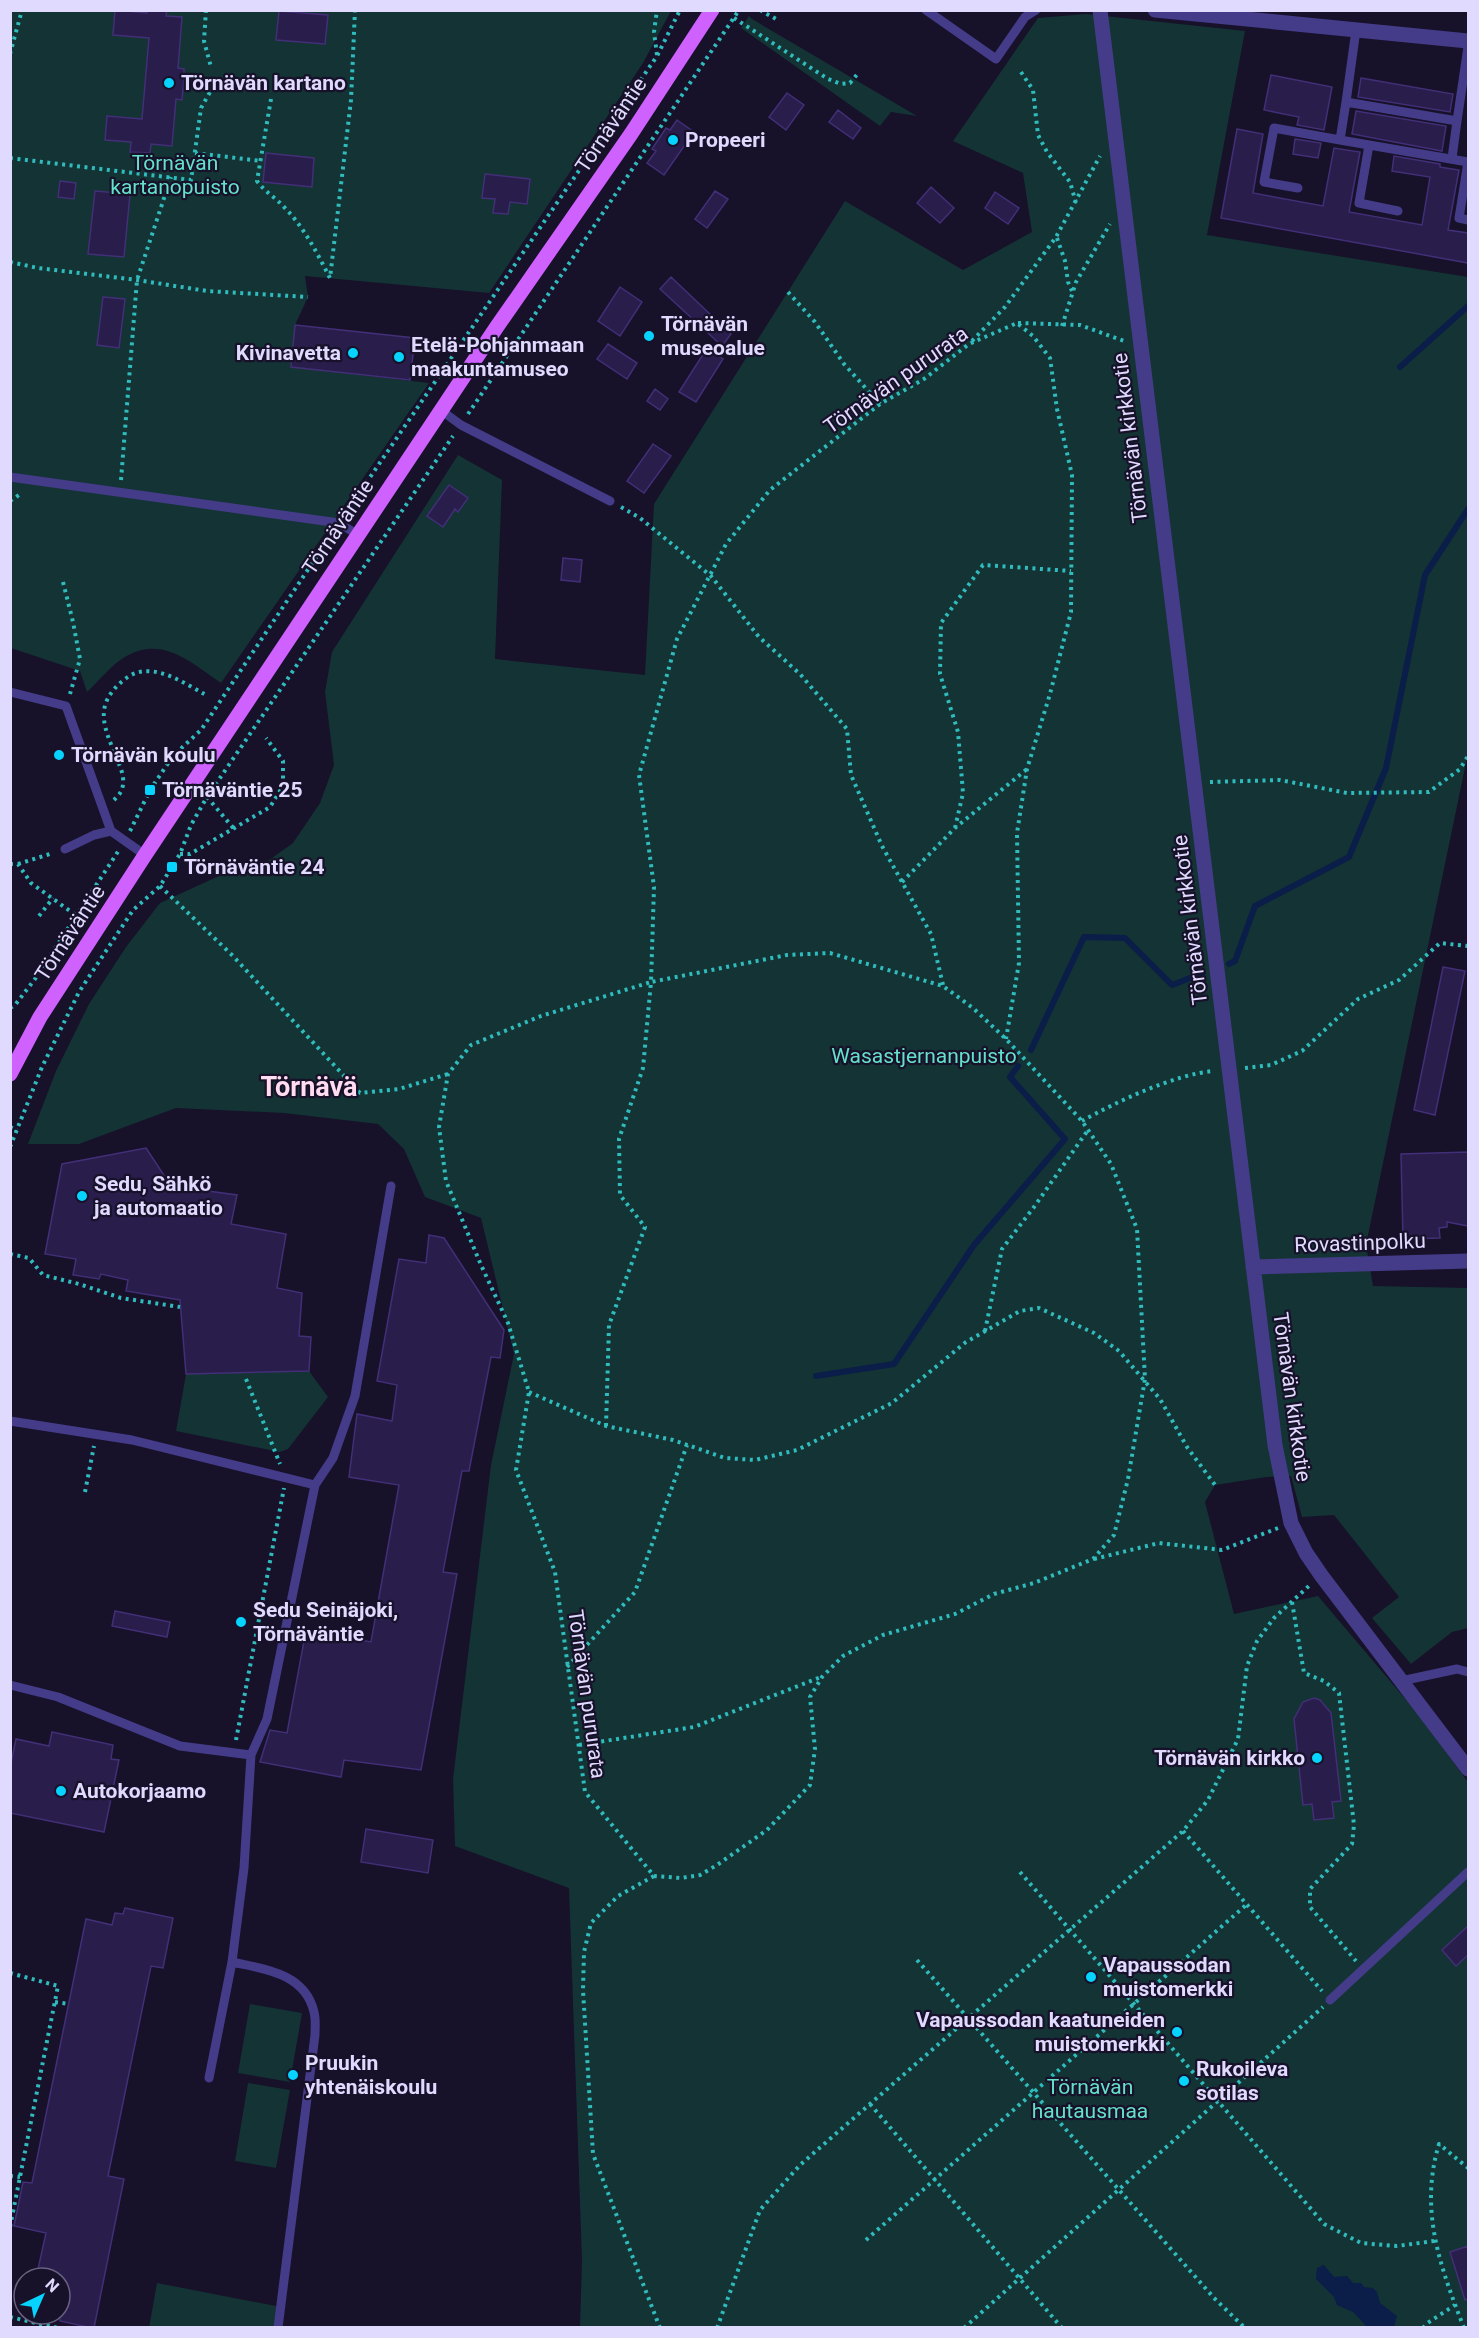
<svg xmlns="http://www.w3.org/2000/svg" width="1479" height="2338" font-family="Roboto,sans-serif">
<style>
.green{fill:#143334}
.water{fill:#0b1d49}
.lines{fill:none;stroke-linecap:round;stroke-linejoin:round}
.stream{stroke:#0b1d49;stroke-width:6}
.building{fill:#291d4b;stroke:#422f77;stroke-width:1.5}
.path{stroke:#30bbbd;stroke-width:4;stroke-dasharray:3 4.5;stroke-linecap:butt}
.lane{stroke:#443c89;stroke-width:9}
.street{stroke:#443c89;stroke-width:15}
.primary{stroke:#cf61ff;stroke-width:15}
.poi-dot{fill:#06d4ff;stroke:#17112a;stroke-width:2}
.labels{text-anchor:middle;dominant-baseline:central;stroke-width:4.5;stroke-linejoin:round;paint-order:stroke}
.poi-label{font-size:21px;font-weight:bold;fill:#e1daff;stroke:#17112a;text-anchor:start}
.street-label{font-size:21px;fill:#e1daff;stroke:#17112a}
.park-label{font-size:21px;fill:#64e1cb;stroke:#17112a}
.district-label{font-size:27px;font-weight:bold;fill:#ffdcf0;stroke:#17112a}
</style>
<rect width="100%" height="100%" fill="#17112a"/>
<path class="green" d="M11,11H671L643,63L489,293L305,276L308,297L295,325L291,367L429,383L221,683C190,662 162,635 125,657C111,665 99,681 87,692L80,671L11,648Z
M1086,14L1245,31L1207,235L1468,277V753L1366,1245L1373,1286L1468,1288V1628L1452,1632L1411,1664L1372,1618L1399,1597L1334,1515L1302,1517L1291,1476L1266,1477L1215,1485L1205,1502L1234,1614L1318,1596L1413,1708L1468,1782V2327H580L582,2261L569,1888L455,1846L453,1779L491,1465L514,1354L481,1218L425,1197L404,1149L378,1124L284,1113L176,1108L79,1144H28L56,1071L89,1004L126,947L160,903L232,870L265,863L293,843L320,803L334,765L325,692L332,652L458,455L502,480L495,659L645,675L654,504L845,201L963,270L1032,232L1023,173L953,141L1038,18Z
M749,16L752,19L917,116L891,112L880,126L741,28Z
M309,1371L328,1397L288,1449L280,1452L176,1431L186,1374Z
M250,2004L302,2013L290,2082L238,2073Z
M248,2083L290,2090L276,2168L235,2161Z
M157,2283L281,2307L278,2327L149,2328Z"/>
<path class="water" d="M1324,2265L1334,2277L1347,2276L1353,2283H1361L1364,2287L1373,2288L1377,2292L1380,2303L1397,2316L1394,2327H1367L1353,2312L1337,2305L1334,2297L1316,2279L1317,2268Z"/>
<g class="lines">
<path class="stream" d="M1400,367L1468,306
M1229,964L1235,961L1255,906L1349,857L1386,768L1425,575L1468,509
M1031,1050L1084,937L1125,938L1172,985L1203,973
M816,1376L894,1364L974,1245L1065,1139L1010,1077L1018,1066"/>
</g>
<path class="building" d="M115,10L147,13V10H167L166,16L182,17L178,68L184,69V76L182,100L176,99L172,146L151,144L150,153L130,152L131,142L105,140L107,116L142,119L149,38L113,35Z
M279,11L328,15L325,44L276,40Z
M1271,75L1332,87L1324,130L1297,125L1299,117L1264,110Z
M1361,78L1453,94L1450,112L1358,97Z
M787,93L804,105L786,130L769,117Z
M838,110L861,128L853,139L829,122Z
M1356,111L1446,126L1442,151L1352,134Z
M677,120L694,132L664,175L647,163L656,151L652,149L666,128L670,130Z
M1237,129L1263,134L1253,193L1323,206L1334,148L1360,152L1349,212L1422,225L1430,177L1392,171L1394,156L1440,164V167L1459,170L1448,230L1468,233V263L1221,218Z
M1295,139L1321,143L1318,158L1293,154Z
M266,153L314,158L312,187L263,182Z
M485,174L530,179L527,204L510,202L508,214L493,213L495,199L482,198Z
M60,181L76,183L74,199L58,197Z
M931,187L954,208L940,223L917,203Z
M95,191L130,194L124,257L88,254Z
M715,191L728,199L707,228L695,219Z
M995,192L1019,208L1008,224L985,208Z
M671,277L731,334L722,346L660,289Z
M620,287L642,302L620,336L598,321Z
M103,297L125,299L119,348L97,345Z
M295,325L415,338L410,380L291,367Z
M608,344L637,363L627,379L597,359Z
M707,348L723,359L696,402L679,392Z
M655,389L668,399L660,410L647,401Z
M653,444L671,456L644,493L627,481Z
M449,485L468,498L458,512L455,509L443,527L427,516Z
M563,558L582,560L580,582L561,580Z
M1443,967L1465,971L1435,1115L1414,1110Z
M146,1148L171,1186L237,1195L231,1224L286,1234L277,1288L302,1293L299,1336L311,1337L309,1371L186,1374L180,1300L126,1291L128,1280L101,1274L99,1279L73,1275L76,1259L45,1254L62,1164Z
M1468,1152V1226L1447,1222V1227L1439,1228L1440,1238L1403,1239L1401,1154Z
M429,1235L444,1238L504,1330L500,1358L491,1357L469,1471H462L443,1572L457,1574L421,1770L344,1760L341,1777L260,1762L270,1730L287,1733L306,1630L371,1642L399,1485L349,1477L357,1414L392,1421L397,1385L377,1381L399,1259L426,1263Z
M115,1611L170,1622L167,1637L112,1626Z
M1314,1698L1320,1700L1331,1713L1341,1801L1332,1802L1334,1818L1314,1820L1312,1804L1303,1805L1294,1719L1303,1702Z
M52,1732L113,1745L111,1759L119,1760L104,1832L10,1813V1768L16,1739L49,1746Z
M366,1829L433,1840L428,1873L361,1862Z
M125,1908L173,1918L163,1968L151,1966L108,2176L124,2179L94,2328H92L60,2321V2278H36L46,2233L14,2226L23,2182L32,2183L86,1919L112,1925L115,1913L123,1914Z
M1468,1926V1955L1456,1966L1442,1950Z
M1468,2246V2299L1465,2300L1450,2252Z"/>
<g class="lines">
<path class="path" d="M206,10L204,41L211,67
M260,10H274
M760,10L776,19
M734,18L828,79L841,84L850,83L859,72
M10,54L22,10
M657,55L654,32L657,10
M1021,72L1033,90L1038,135L1047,152L1070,182L1076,203
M271,99L257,181C265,192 275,197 284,207C304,227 317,253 330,278L351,100L355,10
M195,153L261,161
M10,158L191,180L201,108L210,92
M1057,238L1065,261L1068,282L1072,291
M10,262L38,268L137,280L207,291L308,297
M788,292L815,322L844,364L880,404
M1018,323L1080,325L1124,341
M1062,326L1076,282L1110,224
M972,341L1005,307L1056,237L1100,156
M468,414L739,10
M121,480L137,280L171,177
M10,501L22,493
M621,507L640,518L711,576L759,637L800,674L847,729L851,775L882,846L931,934L943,985
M345,514L657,56L680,10
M63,582L73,622L80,659L70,694
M1210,782L1280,780L1347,793L1429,792L1460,769L1468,756
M207,797L235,830
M114,800C117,797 121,793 122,789C125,780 122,770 118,762C105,728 91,706 125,679C150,659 182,682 206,695
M955,828L963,793L958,732L940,674L941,623L983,565L1071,571
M130,831L150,790L173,756L201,730L331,535
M180,854H190L270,807L283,786V761L266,738
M10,864H18L31,883L77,916
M18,864L53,853
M902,882L955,828L1027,769
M160,886L233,956L360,1093L399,1089L448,1074
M39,916L53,898
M10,1008L15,1005L35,979L119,850
M1245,1068L1271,1065L1302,1051L1358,999L1399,980L1440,943L1468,946
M1082,1121C1116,1102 1175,1074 1214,1071
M10,1127L17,1130
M10,1147L42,1067L79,992L133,910L160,886L180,854L191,825L207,797L453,436
M10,1254L29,1258L43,1275L79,1284L121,1298L180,1307
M985,1331L1002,1249L1034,1207L1088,1130
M246,1379L280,1464
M529,1392L606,1426L673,1440L725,1458L755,1460L797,1450L892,1403L966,1342L1020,1311L1039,1308L1094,1333L1119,1351L1160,1399L1187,1447L1215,1485
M606,1426L609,1325L645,1227L620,1195L619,1139L643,1068L651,982L787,955L830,953L943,986L973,1008L1006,1039L1082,1121L1111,1164L1137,1229L1145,1379L1128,1479L1114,1535L1093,1559L1034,1583L994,1594L955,1614L883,1635L843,1656L822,1677L810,1697L815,1749L810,1785L767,1830L717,1865L700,1875L681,1878L654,1876L585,1792L555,1572L516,1470L529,1392L508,1323L481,1265L446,1181L439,1127L448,1074L471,1045L541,1016L651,982L654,887L639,775L677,639L726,544L770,490L880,404L924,379L969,344L1017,323L1033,336L1050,358L1057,409L1072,475L1071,612L1050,694L1027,769L1017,833L1019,963L1006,1039
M85,1492L94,1446
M1094,1559L1159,1543L1222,1550L1278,1528
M1292,1602L1304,1673L1324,1681L1339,1693L1354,1825L1352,1844L1310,1889V1907L1356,1961
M567,1667L635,1592L687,1445
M236,1740L284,1488
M579,1745L694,1727L821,1677
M1183,1831L1322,1991
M1020,1872L1324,2224L1361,2243L1397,2246L1434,2241
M654,1876L618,1896L591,1923L584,1952L583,1990L593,2154L660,2328
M917,1960L1214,2298L1245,2328
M10,1973L58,1986L10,2227
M55,2002L69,2004
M870,2104L1062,2328
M10,2176L20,2177
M866,2240L1246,1905
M10,2317L58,2328
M717,2328L760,2210L800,2165L1183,1831L1208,1800L1238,1739L1247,1666L1257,1641L1274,1618L1311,1584
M964,2328L1323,2007
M1423,2328L1426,2324L1455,2305
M1464,2328C1440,2266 1419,2210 1439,2144L1468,2168"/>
<path class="lane" d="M926,10L996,59L1025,17L1036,10
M1356,30L1346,102L1457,121L1468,47
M1346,102L1340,140L1468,162
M1369,145L1359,203L1398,211
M1452,158L1457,121
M1468,162L1459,218L1468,220
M1298,188L1264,182L1274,128L1340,140
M442,411L461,425L610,501
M10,477L339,523L358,535
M10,692L66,706L111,831L145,855
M65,849L94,835L111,831
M10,1421L132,1440L315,1485L267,1719L251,1755L244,1868L232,1962L209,2078
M315,1485L333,1458L355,1396L391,1186
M1401,1681L1457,1669L1468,1672
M10,1685L58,1697L180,1746L251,1755
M232,1962C264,1969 305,1973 314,2012C316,2019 315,2028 315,2035L278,2328
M1330,2000L1468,1872"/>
<path class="street" d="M1100,10L1275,1445L1291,1523L1306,1553L1321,1575L1468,1769
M1155,10L1468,41
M1253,1267L1468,1261"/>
<path class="primary" d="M10,1074L40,1017L145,855L496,328L631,134L712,10"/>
</g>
<g class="poi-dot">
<circle cx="169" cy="83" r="6"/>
<circle cx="673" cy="140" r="6"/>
<circle cx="649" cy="336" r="6"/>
<circle cx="353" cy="353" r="6"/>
<circle cx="399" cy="357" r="6"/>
<circle cx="59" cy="755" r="6"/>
<rect x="144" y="784" width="12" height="12" rx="3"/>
<rect x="166" y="861" width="12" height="12" rx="3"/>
<circle cx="82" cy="1196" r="6"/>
<circle cx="241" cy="1622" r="6"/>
<circle cx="1317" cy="1758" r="6"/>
<circle cx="61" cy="1791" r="6"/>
<circle cx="1091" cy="1977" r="6"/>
<circle cx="1177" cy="2032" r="6"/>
<circle cx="293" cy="2075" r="6"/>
<circle cx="1184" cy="2081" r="6"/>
</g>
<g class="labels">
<g class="poi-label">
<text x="181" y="83">Törnävän kartano</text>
<text x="685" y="140">Propeeri</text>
<text x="661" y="324">Törnävän<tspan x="661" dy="24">museoalue</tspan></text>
<text x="411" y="345">Etelä-Pohjanmaan<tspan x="411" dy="24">maakuntamuseo</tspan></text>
<text x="341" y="353" text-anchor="end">Kivinavetta</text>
<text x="71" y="755">Törnävän koulu</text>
<text x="162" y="790">Törnäväntie 25</text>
<text x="184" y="867">Törnäväntie 24</text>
<text x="94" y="1184">Sedu, Sähkö<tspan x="94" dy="24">ja automaatio</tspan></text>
<text x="253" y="1610">Sedu Seinäjoki,<tspan x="253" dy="24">Törnäväntie</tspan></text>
<text x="1305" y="1758" text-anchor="end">Törnävän kirkko</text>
<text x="73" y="1791">Autokorjaamo</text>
<text x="1103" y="1965">Vapaussodan<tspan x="1103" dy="24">muistomerkki</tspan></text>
<text x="1165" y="2020" text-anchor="end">Vapaussodan kaatuneiden<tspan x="1165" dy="24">muistomerkki</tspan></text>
<text x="305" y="2063">Pruukin<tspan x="305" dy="24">yhtenäiskoulu</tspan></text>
<text x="1196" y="2069">Rukoileva<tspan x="1196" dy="24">sotilas</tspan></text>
</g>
<g class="street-label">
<text transform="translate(611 125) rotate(-56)">Törnäväntie</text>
<text transform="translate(896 380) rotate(-35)">Törnävän pururata</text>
<text transform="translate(1130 438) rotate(-97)">Törnävän kirkkotie</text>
<text transform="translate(338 527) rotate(-56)">Törnäväntie</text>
<text transform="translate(1190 920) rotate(-97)">Törnävän kirkkotie</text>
<text transform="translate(70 933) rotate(-57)">Törnäväntie</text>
<text transform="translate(1360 1243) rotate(-2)">Rovastinpolku</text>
<text transform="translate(1292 1397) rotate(82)">Törnävän kirkkotie</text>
<text transform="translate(587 1694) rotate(82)">Törnävän pururata</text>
</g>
<g class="park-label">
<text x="175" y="163">Törnävän<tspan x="175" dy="24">kartanopuisto</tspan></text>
<text x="924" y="1056">Wasastjernanpuisto</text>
<text x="1090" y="2087">Törnävän<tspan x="1090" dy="24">hautausmaa</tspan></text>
</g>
<g class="district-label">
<text x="309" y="1087">Törnävä</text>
</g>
</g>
<rect width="1479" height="2338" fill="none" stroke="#e1daff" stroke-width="24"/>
<g transform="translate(42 2296) rotate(44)"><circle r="28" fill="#17112a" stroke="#68617f" stroke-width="1.5"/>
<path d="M0-4.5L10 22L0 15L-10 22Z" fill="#06d4ff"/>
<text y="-9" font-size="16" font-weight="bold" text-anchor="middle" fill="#e1daff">N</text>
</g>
</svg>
